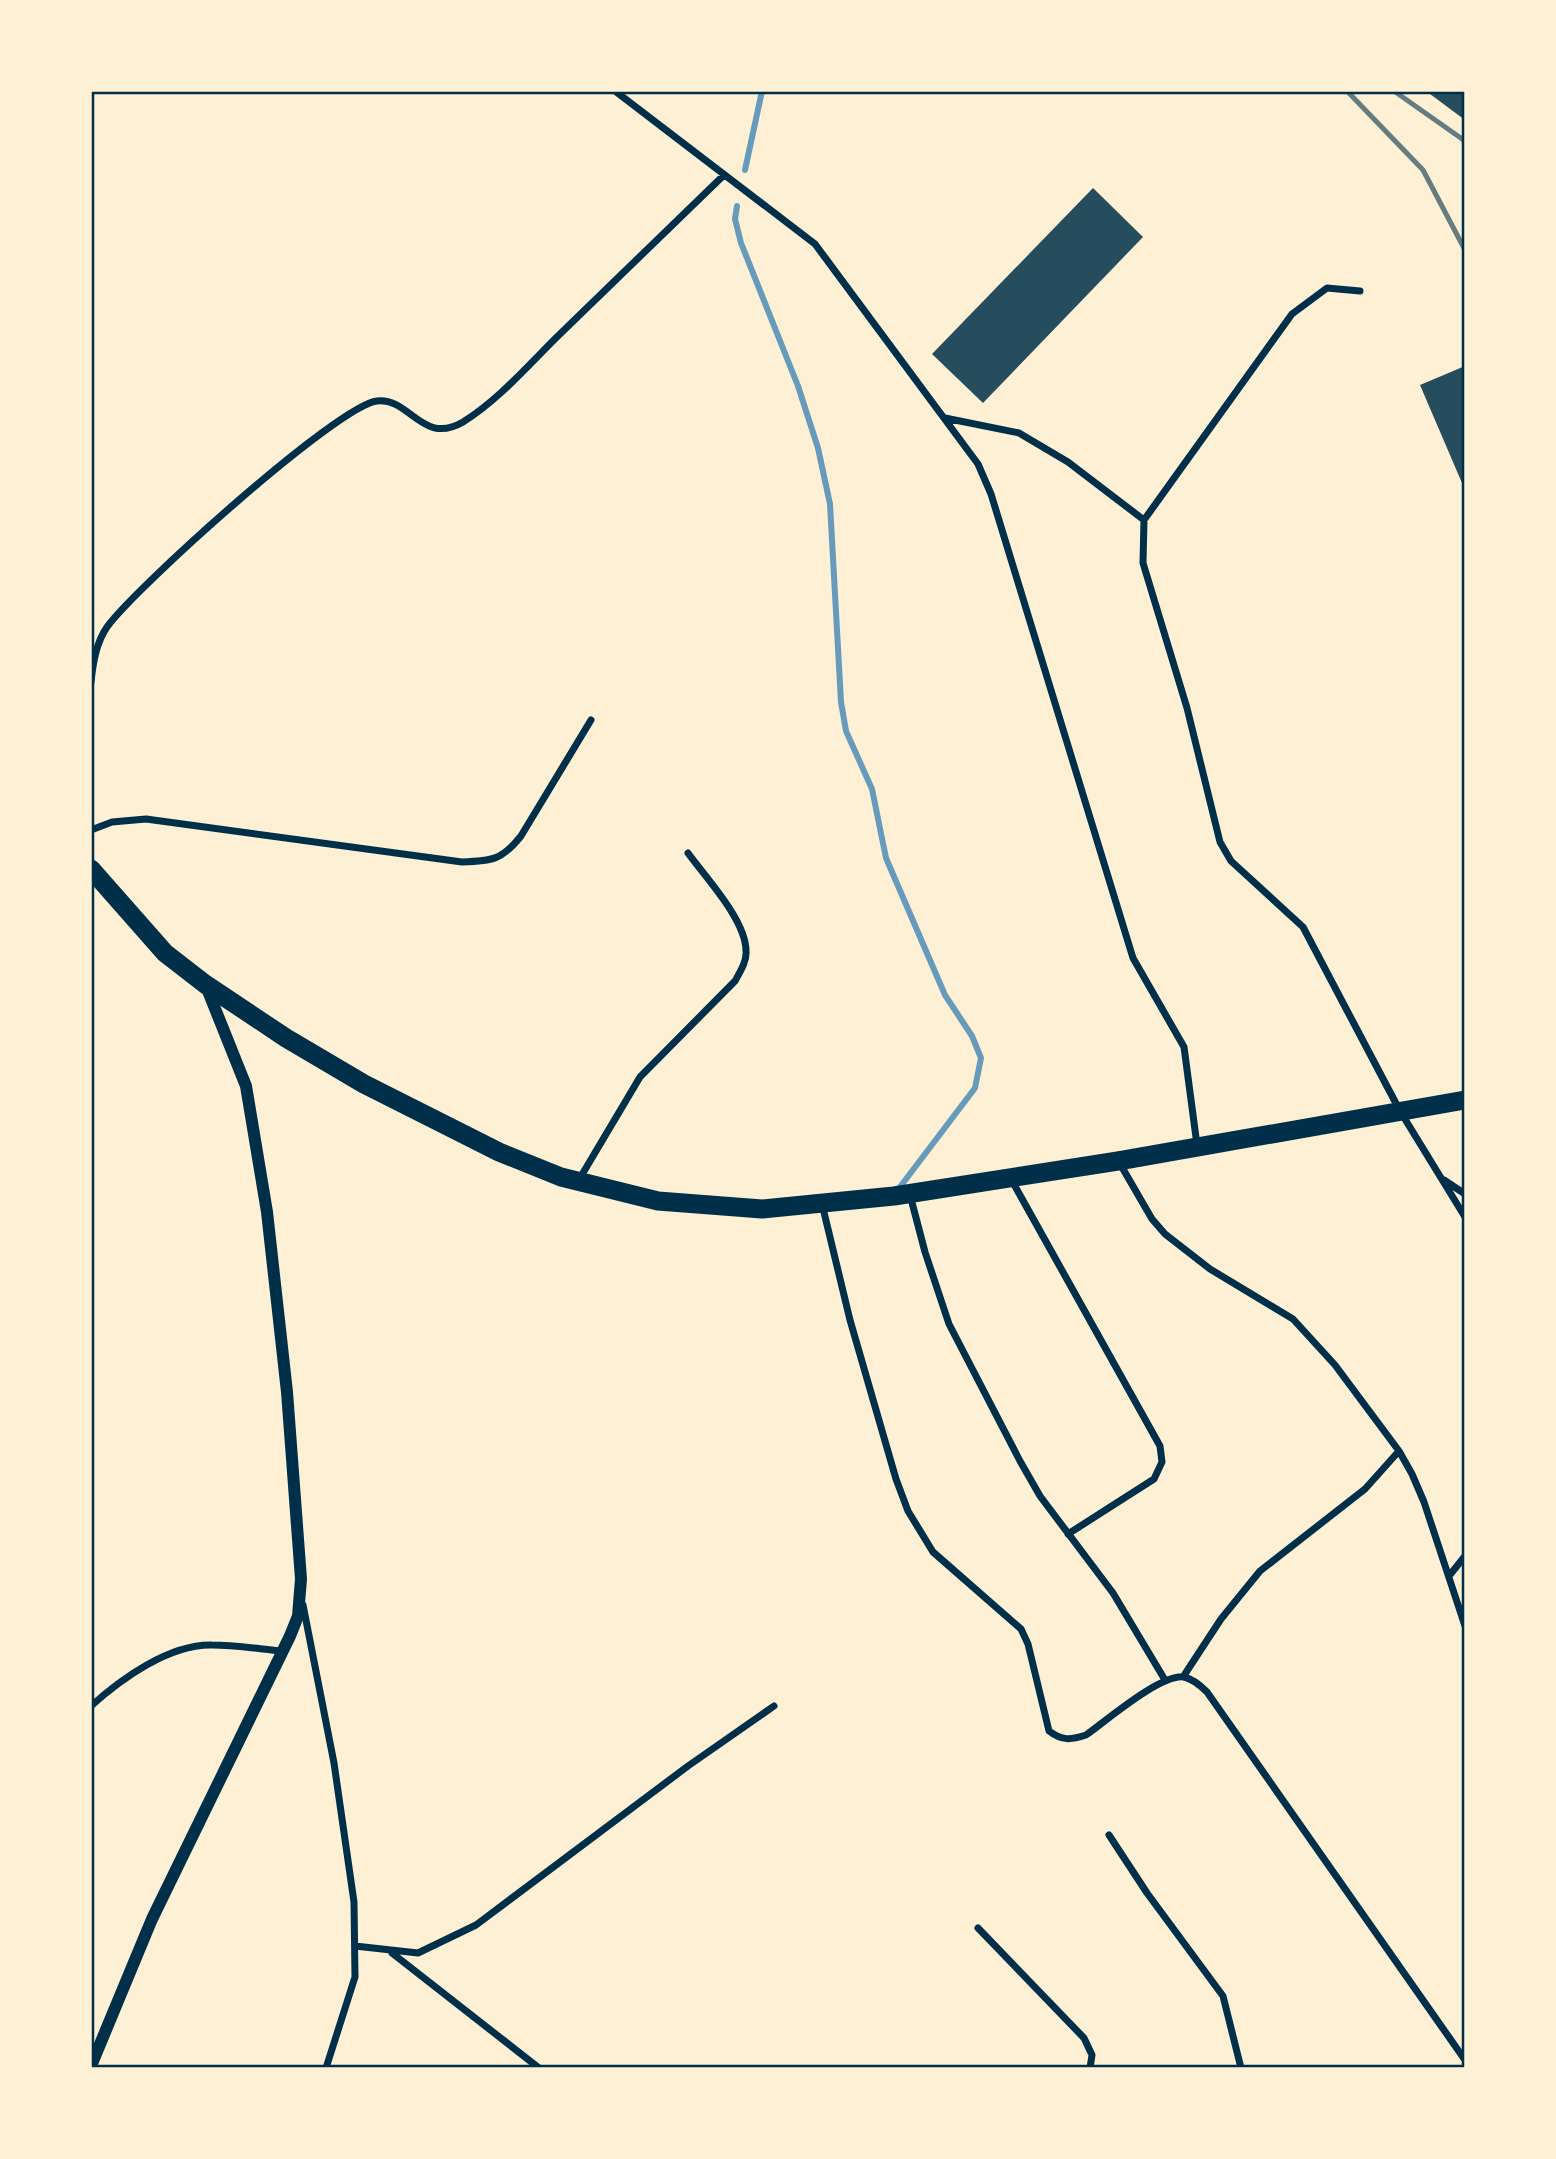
<svg xmlns="http://www.w3.org/2000/svg" width="1556" height="2159" font-family="'Work Sans',sans-serif">
<style>
.lines{fill:none;stroke-linecap:round;stroke-linejoin:round}
.stream{stroke:#669bbc;stroke-width:6}
.building{fill:#264d5e}
.minor{stroke:#003049;stroke-width:7}
.tertiary{stroke:#003049;stroke-width:12}
.trunk{stroke:#003049;stroke-width:19}
.rail{stroke:#657d81;stroke-width:5}
.neatline{fill:none;stroke:#003049;stroke-width:2.5}
</style>
<rect width="100%" height="100%" fill="#fdf0d5"/>
<g class="lines">
<path class="stream" d="M745,170L762,91
M737,206L735,219L741,243L798,386L818,448L830,504L841,702L846,731L872,789L886,858L945,995L972,1036L981,1058L975,1088L897,1191"/>
</g>
<path class="building" d="M1426,91H1465V120Z
M1093,188L1143,237L983,403L932,354Z
M1465,366V490L1420,385Z"/>
<g class="lines">
<path class="minor" d="M615,91L815,244L978,464L991,494L1133,958L1184,1047L1197,1145
M1360,291L1327,288L1292,314L1144,520L1143,563L1187,708L1220,842L1231,861L1303,927L1400,1111L1465,1217
M945,418L1019,433L1068,462L1144,520
M91,682C93,663 96,643 107,627C134,589 338,405 377,401C410,397 422,446 463,422C500,399 530,363 561,333C615,281 669,228 724,175
M91,830L112,822L146,819L462,862C492,861 502,860 521,836L591,720
M1119,1162L1152,1219L1165,1234L1210,1269L1293,1319L1335,1365L1399,1451L1412,1474L1424,1502L1465,1626
M580,1178L640,1077L735,981C740,972 747,961 746,951C746,920 706,878 688,853
M1011,1179L1160,1446L1162,1462L1154,1479L1068,1534
M1444,1180L1465,1194
M910,1195L925,1252L949,1324L1020,1461L1040,1496L1113,1593L1165,1680
M822,1204L850,1320L896,1479L908,1511L933,1552L1021,1629L1028,1644L1049,1731C1062,1741 1071,1740 1086,1735C1106,1721 1160,1674 1184,1677C1193,1679 1200,1685 1207,1692L1465,2060
M1449,1576L1465,1556
M303,1605L334,1763L354,1902L355,1977L326,2068
M1183,1677L1221,1619L1260,1571L1365,1489L1399,1451
M91,1706C121,1679 169,1644 212,1645C235,1645 260,1649 283,1651
M1109,1835L1147,1893L1223,1996L1241,2068
M978,1928L1084,2038L1092,2055L1090,2068
M355,1946L418,1953L476,1925L688,1766L774,1706
M392,1953L539,2068"/>
<path class="tertiary" d="M91,2066L152,1919L290,1636L298,1616L301,1579L287,1392L267,1212L246,1086L206,986"/>
<path class="trunk" d="M91,869L165,953L205,984L286,1038L364,1084L499,1152L561,1177L658,1201L762,1209L894,1196L1118,1161L1465,1100"/>
<path class="rail" d="M1347,91L1423,170L1465,250
M1394,91L1465,141"/>
</g>
<rect width="1556" height="2159" fill="none" stroke="#fdf0d5" stroke-width="186"/>
<rect x="93" y="93" width="1370" height="1973" class="neatline"/>
</svg>
